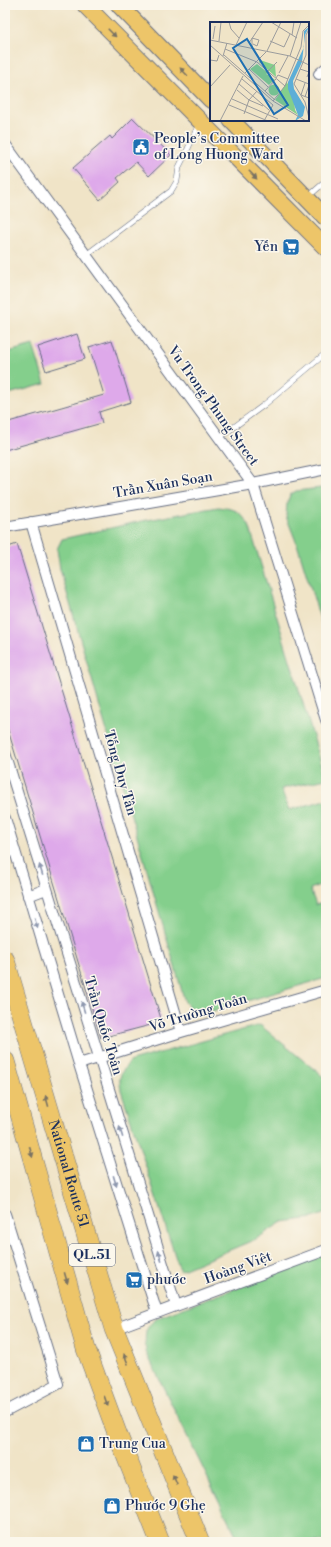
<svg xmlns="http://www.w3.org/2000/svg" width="331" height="1547" font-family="'Libre Bodoni',serif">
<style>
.green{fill:#84cf8c;stroke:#507f75}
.building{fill:#dea9ea}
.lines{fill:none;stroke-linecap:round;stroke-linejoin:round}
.lane-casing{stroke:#666e83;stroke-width:6}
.street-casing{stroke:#666e83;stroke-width:12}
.primary-casing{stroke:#666e83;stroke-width:18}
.highway-casing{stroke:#666e83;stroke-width:20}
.lane{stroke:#fff;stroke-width:5}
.street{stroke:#fff;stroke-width:10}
.primary{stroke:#edc569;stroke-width:16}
.highway{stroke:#edc569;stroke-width:19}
.oneway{fill:#797263}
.oneway2{fill:#8d97ae}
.labels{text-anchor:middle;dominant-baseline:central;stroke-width:3;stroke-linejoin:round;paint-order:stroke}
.shield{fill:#fbf7ec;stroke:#5e6b89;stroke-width:1}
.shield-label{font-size:13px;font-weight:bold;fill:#1b2f5e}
.poi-label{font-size:14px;fill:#1b2f5e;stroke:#fbf7ec;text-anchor:start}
.street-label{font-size:14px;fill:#1b2f5e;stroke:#fbf7ec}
.inset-road{fill:none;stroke:#9b9c9d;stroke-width:1}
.view{fill:#1f6fb2;fill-opacity:0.15;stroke:#1f6fb2;stroke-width:2}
.inset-edge{fill:none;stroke:#1b2f5e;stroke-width:2}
</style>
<rect width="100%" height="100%" fill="#fbf7ec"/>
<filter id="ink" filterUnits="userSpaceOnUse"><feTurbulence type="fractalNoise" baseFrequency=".025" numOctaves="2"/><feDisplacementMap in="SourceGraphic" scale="8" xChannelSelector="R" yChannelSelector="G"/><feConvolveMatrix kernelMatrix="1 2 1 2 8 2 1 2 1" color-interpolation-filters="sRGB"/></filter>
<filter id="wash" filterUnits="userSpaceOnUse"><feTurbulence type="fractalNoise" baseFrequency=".012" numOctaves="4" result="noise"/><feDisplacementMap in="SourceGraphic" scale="16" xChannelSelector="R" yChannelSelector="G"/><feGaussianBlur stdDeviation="0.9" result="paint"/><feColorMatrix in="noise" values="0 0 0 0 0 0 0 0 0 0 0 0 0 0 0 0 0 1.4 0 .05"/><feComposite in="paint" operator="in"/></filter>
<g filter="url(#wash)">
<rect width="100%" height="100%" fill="#f0e4c7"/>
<path class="green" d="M33,345L45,384L5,395V353Z
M321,488L326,514V638L297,544L286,516L287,503L290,495L296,491Z
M218,507C236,509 239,510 249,525L326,779L281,789L289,810L326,800V883L310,889L316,905L326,902V978L209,1012C198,1013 192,1012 185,1002L60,569L57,549L62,539L142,521Z
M260,1025L326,1079V1212L323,1214L313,1218L282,1222L256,1239L180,1271L121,1090C118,1076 121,1071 131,1061Z
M326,1254V1542H239L146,1352C145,1335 143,1326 160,1317Z"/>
<g id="blocks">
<path class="building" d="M133,118L171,155L149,176L136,162L117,178L120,182L100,200L73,168L110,136L112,139Z
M77,334L85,359L46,371L38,347Z
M112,340L131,402L99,412L102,423L5,450V423L104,395L89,347Z
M17,544L162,1022L101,1038L5,720V548Z"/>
</g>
</g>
<g filter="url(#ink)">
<use href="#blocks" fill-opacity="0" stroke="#666e83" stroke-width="1"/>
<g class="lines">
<g class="lane-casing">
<path id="lane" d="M309,196L326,181
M86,255L171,191L177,181L179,167L186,153L199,124
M219,438L264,405L326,353"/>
</g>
<g class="street-casing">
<path id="street" d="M319,74L326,68
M5,144L253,484L326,720
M31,522L181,1032
M5,527L253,484L326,469
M5,753L176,1306
M5,818L79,1064L157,1313
M28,896L46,889
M79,1064L181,1032L326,990
M5,1214L58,1384L5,1412
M114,1329L326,1250"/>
</g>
<g class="primary-casing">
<path id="primary" d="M85,5L326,248
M119,5L211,100
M231,120L326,218"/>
</g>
<g class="highway-casing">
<g id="highway">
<path id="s1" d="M5,960L114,1329L200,1542"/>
<path d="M5,1061L86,1349L117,1433L160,1542"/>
</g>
</g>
<use href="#lane" class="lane"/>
<use href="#street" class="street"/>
<use href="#primary" class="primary"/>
<use href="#highway" class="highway"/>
</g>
<defs><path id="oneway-solid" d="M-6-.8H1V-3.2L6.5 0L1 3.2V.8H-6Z"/></defs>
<g class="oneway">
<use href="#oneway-solid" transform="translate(112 33) rotate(45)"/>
<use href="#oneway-solid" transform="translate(184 72) rotate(-134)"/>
<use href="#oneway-solid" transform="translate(253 175) rotate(46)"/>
<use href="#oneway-solid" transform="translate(47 1101) rotate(-106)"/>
<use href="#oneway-solid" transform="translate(31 1152) rotate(74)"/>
<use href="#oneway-solid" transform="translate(66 1278) rotate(74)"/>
<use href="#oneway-solid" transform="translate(126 1359) rotate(-112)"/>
<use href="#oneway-solid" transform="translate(106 1401) rotate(70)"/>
<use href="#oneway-solid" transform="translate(175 1480) rotate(-112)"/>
</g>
<g class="oneway2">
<use href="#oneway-solid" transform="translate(41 870) rotate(-107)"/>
<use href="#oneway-solid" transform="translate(36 923) rotate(73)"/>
<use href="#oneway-solid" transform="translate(83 1007) rotate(-107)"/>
<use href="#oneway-solid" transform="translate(121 1132) rotate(-107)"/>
<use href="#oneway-solid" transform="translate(115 1181) rotate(73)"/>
<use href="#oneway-solid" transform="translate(160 1256) rotate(-107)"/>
</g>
</g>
<defs>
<g id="civic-square" transform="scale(0.9)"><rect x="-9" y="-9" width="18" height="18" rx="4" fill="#1f6fb2" stroke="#fbf7ec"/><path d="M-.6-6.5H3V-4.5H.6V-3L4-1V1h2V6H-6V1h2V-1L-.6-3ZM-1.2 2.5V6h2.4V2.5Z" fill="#fff"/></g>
<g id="supermarket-square" transform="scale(0.9)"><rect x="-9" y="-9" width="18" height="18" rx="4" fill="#1f6fb2" stroke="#fbf7ec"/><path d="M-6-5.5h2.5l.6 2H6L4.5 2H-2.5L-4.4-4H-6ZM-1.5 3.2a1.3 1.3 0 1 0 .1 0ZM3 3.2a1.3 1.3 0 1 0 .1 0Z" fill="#fff"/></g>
<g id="shop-square" transform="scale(0.9)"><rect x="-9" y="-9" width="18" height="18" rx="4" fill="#1f6fb2" stroke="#fbf7ec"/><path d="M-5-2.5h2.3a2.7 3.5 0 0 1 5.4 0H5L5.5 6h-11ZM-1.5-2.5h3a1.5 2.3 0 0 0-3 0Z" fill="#fff"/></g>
</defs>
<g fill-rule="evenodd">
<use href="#civic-square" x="141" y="147"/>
<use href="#supermarket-square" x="291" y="247"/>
<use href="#supermarket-square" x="134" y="1280"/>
<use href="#shop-square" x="86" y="1444"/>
<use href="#shop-square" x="112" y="1506"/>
</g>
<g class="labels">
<rect class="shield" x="69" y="1244" width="46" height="22" rx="3"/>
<g class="shield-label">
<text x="92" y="1255">QL.51</text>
</g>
<g class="poi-label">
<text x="154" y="139">People’s Committee<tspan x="154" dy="16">of Long Huong Ward</tspan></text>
<text x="278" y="247" text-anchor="end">Yến</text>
<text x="147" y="1280">phước</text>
<text x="99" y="1444">Trung Cua</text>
<text x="125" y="1506">Phước 9 Ghẹ</text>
</g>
<g class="street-label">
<text transform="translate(213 406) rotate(54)">Vu Trong Phung Street</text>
<text transform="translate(163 485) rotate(-10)">Trần Xuân Soạn</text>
<text transform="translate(120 773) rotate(74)">Tống Duy Tân</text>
<text transform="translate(198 1013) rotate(-17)">Võ Trường Toản</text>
<text transform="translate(103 1026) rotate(73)">Trần Quốc Toản</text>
<text stroke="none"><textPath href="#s1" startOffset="223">National Route 51</textPath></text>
<text transform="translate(238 1268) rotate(-20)">Hoàng Việt</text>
</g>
</g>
<g transform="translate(210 22)">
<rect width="99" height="99" fill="#f0e4c7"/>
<path d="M50,38L65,43L66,55L49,40ZM47,42L58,51L56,52L61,54L60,56L65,57L59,63L40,47ZM77,60L84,77L85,88L88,93L65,78ZM58.5 68a5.5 5.5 0 1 1 11 0a5.5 5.5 0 1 1-11 0Z" fill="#84cf8c"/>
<path d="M99,5L95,13L92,40L83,59L84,67L95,85L93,94L85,99L88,93L78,67V60L94,25V9Z" fill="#5caed7"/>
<path class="inset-road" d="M19,0L21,7L29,16M61,0L87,16M82,13L84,0M3,17L5,4M0,18L80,34L99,43M9,19L11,0M60,19L74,25L80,12M39,21L53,0M0,23L63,79L96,99M26,23L37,0M42,26V16L49,18L47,24L43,22M15,27L47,40L75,64M57,29L71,0M14,33L65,78M96,33L84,62L95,80L99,96M96,33V13L99,7M13,34L17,21M80,34L91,0M0,38L7,39L9,33M39,47L58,65M90,47L99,50L97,55M58,49L67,40M35,51L56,30M69,51L78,34M66,56L68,53L78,57M32,57L63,83L55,97M86,57L99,62M95,61L91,73L99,76M29,62L59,88M0,65L20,43M27,68L39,78L53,84M55,69L66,57M95,75L99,63M22,77L68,97M63,79L75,64L91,25L93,9L99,3M19,83L58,99M34,92L39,78L47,69M10,99L33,54"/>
<path class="view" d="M37,17L78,83L64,92L23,26Z"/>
<rect width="99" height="99" class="inset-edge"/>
</g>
<rect width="331" height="1547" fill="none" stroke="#fbf7ec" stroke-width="20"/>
</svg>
